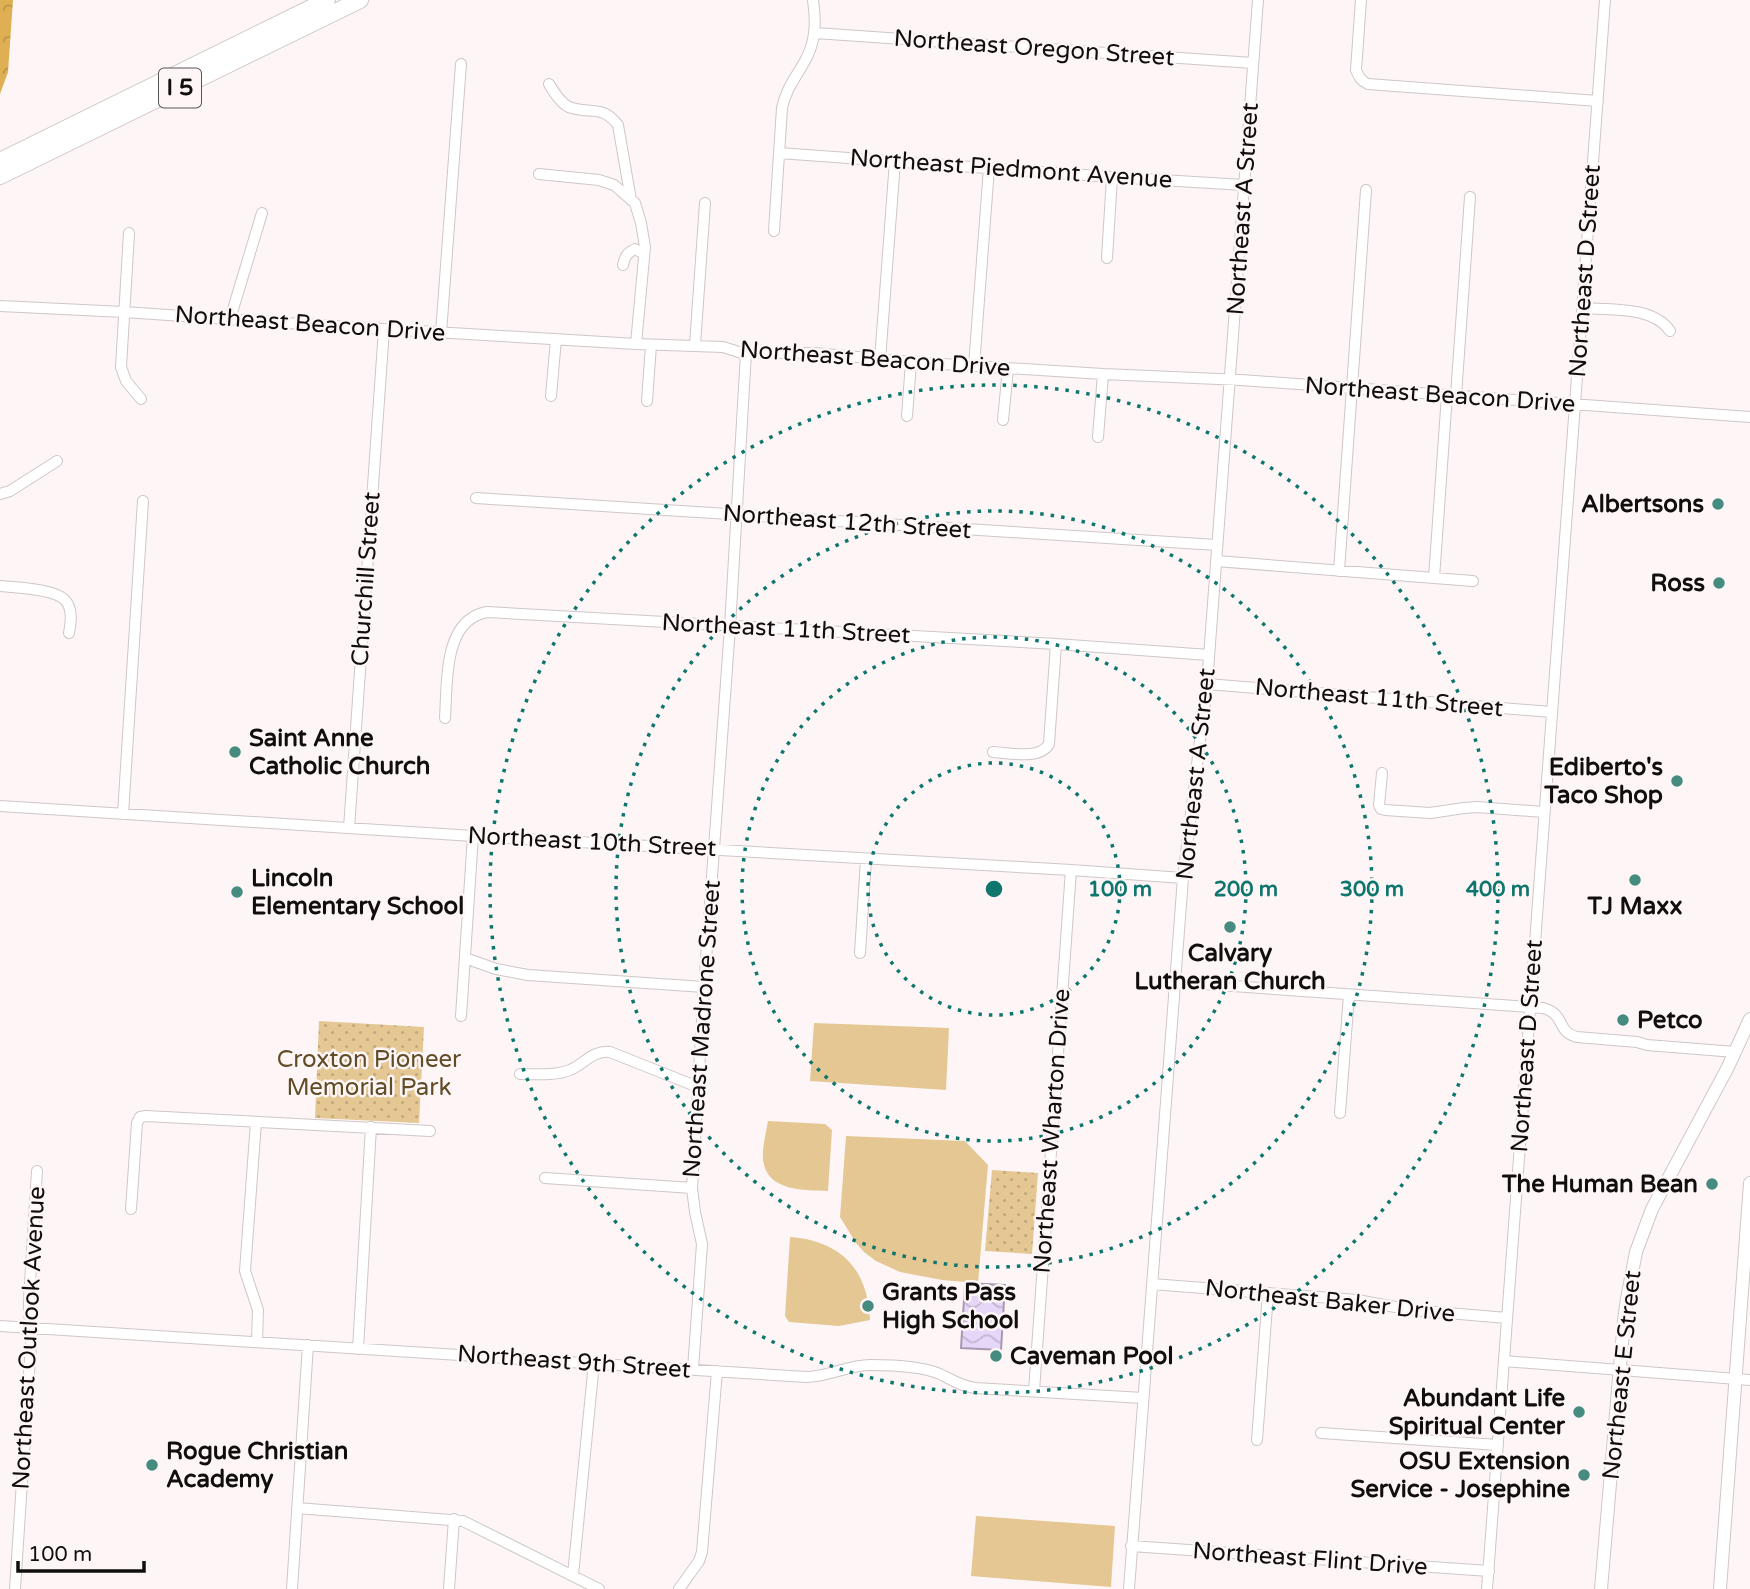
<svg xmlns="http://www.w3.org/2000/svg" width="1750" height="1589" font-family="'Varela Round',sans-serif">
<style>
.grass{fill:url(#grass-dots)}
.forest{fill:url(#forest-crowns)}
.garden{fill:#e4c793}
.water{fill:url(#water-waves);stroke:#a69ab1;stroke-width:2}
.lines{fill:none;stroke-linecap:round;stroke-linejoin:round}
.minor-casing{stroke:#cfc7c7;stroke-width:12}
.major-casing{stroke:#cfc7c7;stroke-width:14}
.highway-casing{stroke:#cfc7c7;stroke-width:18}
.minor{stroke:#fff;stroke-width:10}
.major{stroke:#fff;stroke-width:12}
.highway{stroke:#fff;stroke-width:16}
.ring{fill:none;stroke:#0f766e;stroke-width:3.5;stroke-dasharray:3.5 7}
.poi-dot{fill:#468b80;stroke:#fef6f6;stroke-width:2.5}
.labels{text-anchor:middle;dominant-baseline:central;stroke-width:5;stroke-linejoin:round;paint-order:stroke}
.shield{fill:#fef6f6;stroke:#585454;stroke-width:2}
.shield-label{font-size:23px;font-weight:bold;fill:#110e0e}
.street-label{font-size:24px;fill:#110e0e;stroke:#fef6f6}
.poi-label{font-size:24px;font-weight:bold;fill:#110e0e;stroke:#fef6f6;text-anchor:end}
.park-label{font-size:24px;fill:#604c26;stroke:#fef6f6}
.centre{fill:#0f766e;stroke:#fef6f6;stroke-width:3.5}
.ring-label{font-size:21px;text-anchor:middle;font-weight:bold;fill:#0f766e;stroke:#fef6f6;stroke-width:5;stroke-linejoin:round;paint-order:stroke}
</style>
<defs>
<pattern id="grass-dots" width="8" height="8" patternUnits="userSpaceOnUse" patternTransform="scale(1.75)"><rect width="8" height="8" fill="#e4c793"/><path d="M2 2h.1M6 6h.1" fill="none" stroke="#c3aa7e" stroke-width="1.8" stroke-linecap="round"/></pattern>
<pattern id="forest-crowns" width="20" height="18" patternUnits="userSpaceOnUse" patternTransform="scale(1.75)"><rect width="20" height="18" fill="#deaf53"/><path d="M2 6a3 3 0 1 1 6 0M12 15a3 3 0 1 1 6 0" fill="none" stroke="#bd9547"/></pattern>
<pattern id="water-waves" width="16" height="10" patternUnits="userSpaceOnUse" patternTransform="scale(1.75)"><rect width="16" height="10" fill="#e6d6f7"/><path d="M0 5q4-4 8 0t8 0" fill="none" stroke="#c4b6d3"/></pattern>
</defs>
<rect width="100%" height="100%" fill="#fef6f6"/>
<path class="grass" d="M319,1021L424,1027L419,1123L315,1118Z
M992,1170L1038,1173L1032,1254L985,1251Z"/>
<path class="forest" d="M0,0H13L8,72L0,94Z"/>
<path class="garden" d="M814,1023L949,1028L946,1090L810,1081Z
M768,1121L825,1124L832,1130L828,1191C805,1190 767,1192 763,1160C762,1148 766,1133 768,1121Z
M846,1136L965,1141L988,1165L978,1283L942,1280L900,1272L876,1261L864,1252L856,1243L840,1217Z
M790,1237C841,1241 868,1269 870,1320L839,1326L789,1322L785,1316Z
M976,1516L1115,1526L1111,1587L971,1576Z"/>
<path class="water" d="M965,1283L1005,1285L1001,1350L961,1348Z"/>
<g class="lines">
<g class="minor-casing">
<path id="minor" d="M1361,0L1356,70C1359,77 1361,81 1368,84L1598,101
M815,33L1253,63
M549,84C554,92 562,106 572,108C593,114 602,105 618,125L631,200
M779,153L1112,177L1244,185
M539,174L599,180L614,185L635,203L641,223L645,247L636,344
M774,231L782,108C786,88 797,76 806,59C816,40 816,21 813,0
M129,233L121,367L126,381L141,399
M1107,258L1112,177
M623,265C625,256 627,253 635,249L644,254
M0,306L124,312L317,325L636,344L723,347L742,353H815L911,362L1103,374L1241,380L1750,417
M1582,308C1610,310 1653,306 1670,331
M230,319L262,213
M441,333L461,64
M695,345L705,203
M880,360L895,161
M974,366L989,168
M551,396L556,339
M1456,396L1470,197
M647,401L651,345
M907,416L911,362
M1003,420L1008,368
M1098,437L1103,374
M0,494L10,491L57,461
M476,498L1217,545
M1216,561L1473,581
M1339,571L1366,190
M1434,578L1447,395
M0,586C15,587 55,589 65,600C73,609 71,622 69,633
M1207,684L1551,712
M445,718C447,689 444,635 472,618C476,615 482,613 487,612L1056,644L1209,655
M993,752C1010,753 1040,760 1049,744L1056,644
M1382,773L1379,805L1381,809L1385,810L1430,813L1464,808L1477,807L1544,812
M0,806L473,836L1071,870L1183,878
M123,814L143,501
M349,828L384,329
M860,953L866,859
M465,958L496,969L528,975L704,987
M1175,982L1543,1008C1566,1014 1556,1032 1577,1037L1637,1042L1647,1045L1735,1052
M461,1016L473,836
M520,1074C536,1074 555,1076 570,1070C584,1064 593,1050 610,1052L698,1087
M1340,1113L1349,995
M256,1122L245,1271L258,1310L257,1341
M545,1178L692,1188
M131,1209L137,1123L140,1117L146,1116L430,1131
M1152,1284L1357,1300L1412,1310L1507,1318
M0,1326L806,1377C828,1377 848,1365 870,1365C890,1365 921,1366 940,1374C952,1380 961,1386 975,1388L1143,1398
M358,1349L371,1127
M1504,1361L1750,1380
M693,1369L702,1244L695,1212L692,1188L704,987L730,627L746,353
M1034,1391L1071,870
M1321,1433L1498,1445
M1257,1440L1268,1293
M297,1508L463,1521L599,1589
M1131,1546L1489,1571
M573,1575L594,1363
M15,1589L32,1328L29,1315V1299L37,1171
M292,1589L308,1345
M449,1589L454,1519
M679,1589L699,1561L702,1552L717,1371
M1129,1589L1183,878L1207,684L1258,0
M1487,1589L1605,0"/>
</g>
<g class="major-casing">
<path id="major" d="M1601,1589L1624,1320L1627,1299L1636,1252L1652,1209L1728,1067L1750,1019
M1720,1589L1750,1183"/>
</g>
<g class="highway-casing">
<path id="highway" d="M0,161L327,0
M0,176L360,0"/>
</g>
<use href="#minor" class="minor"/>
<use href="#major" class="major"/>
<use href="#highway" class="highway"/>
</g>
<g class="ring">
<circle cx="994" cy="889" r="126"/>
<circle cx="994" cy="889" r="252"/>
<circle cx="994" cy="889" r="378"/>
<circle cx="994" cy="889" r="504"/>
</g>
<g class="poi-dot">
<circle cx="1718" cy="504" r="7"/>
<circle cx="1719" cy="583" r="7"/>
<circle cx="235" cy="752" r="7"/>
<circle cx="1677" cy="781" r="7"/>
<circle cx="1635" cy="880" r="7"/>
<circle cx="237" cy="892" r="7"/>
<circle cx="1230" cy="927" r="7"/>
<circle cx="1623" cy="1020" r="7"/>
<circle cx="1712" cy="1184" r="7"/>
<circle cx="868" cy="1306" r="7"/>
<circle cx="996" cy="1356" r="7"/>
<circle cx="1579" cy="1412" r="7"/>
<circle cx="152" cy="1465" r="7"/>
<circle cx="1584" cy="1475" r="7"/>
</g>
<g class="labels">
<rect class="shield" x="159" y="68.5" width="42" height="39" rx="5"/>
<g class="shield-label">
<text x="180" y="88">I 5</text>
</g>
<g class="street-label">
<text transform="translate(1034 48) rotate(4)">Northeast Oregon Street</text>
<text transform="translate(1011 169) rotate(4)">Northeast Piedmont Avenue</text>
<text transform="translate(1243 209) rotate(-86)">Northeast A Street</text>
<text transform="translate(1585 271) rotate(-86)">Northeast D Street</text>
<text transform="translate(310 324) rotate(4)">Northeast Beacon Drive</text>
<text transform="translate(875 359) rotate(4)">Northeast Beacon Drive</text>
<text transform="translate(1440 395) rotate(4)">Northeast Beacon Drive</text>
<text transform="translate(847 522) rotate(4)">Northeast 12th Street</text>
<text transform="translate(366 579) rotate(-86)">Churchill Street</text>
<text transform="translate(786 629) rotate(3)">Northeast 11th Street</text>
<text transform="translate(1379 698) rotate(5)">Northeast 11th Street</text>
<text transform="translate(1196 774) rotate(-84)">Northeast A Street</text>
<text transform="translate(592 842) rotate(3)">Northeast 10th Street</text>
<text transform="translate(702 1029) rotate(-86)">Northeast Madrone Street</text>
<text transform="translate(1527 1046) rotate(-86)">Northeast D Street</text>
<text transform="translate(1052 1131) rotate(-86)">Northeast Wharton Drive</text>
<text transform="translate(1330 1301) rotate(6)">Northeast Baker Drive</text>
<text transform="translate(29 1338) rotate(-87)">Northeast Outlook Avenue</text>
<text transform="translate(574 1362) rotate(4)">Northeast 9th Street</text>
<text transform="translate(1622 1375) rotate(-84)">Northeast E Street</text>
<text transform="translate(1310 1559) rotate(4)">Northeast Flint Drive</text>
</g>
<g class="poi-label">
<text x="1704" y="504">Albertsons</text>
<text x="1705" y="583">Ross</text>
<text x="249" y="738" text-anchor="start">Saint Anne<tspan x="249" dy="28">Catholic Church</tspan></text>
<text x="1663" y="767">Ediberto's<tspan x="1663" dy="28">Taco Shop</tspan></text>
<text x="251" y="878" text-anchor="start">Lincoln<tspan x="251" dy="28">Elementary School</tspan></text>
<text x="1635" y="906" text-anchor="middle">TJ Maxx</text>
<text x="1230" y="953" text-anchor="middle">Calvary<tspan x="1230" dy="28">Lutheran Church</tspan></text>
<text x="1637" y="1020" text-anchor="start">Petco</text>
<text x="1698" y="1184">The Human Bean</text>
<text x="882" y="1292" text-anchor="start">Grants Pass<tspan x="882" dy="28">High School</tspan></text>
<text x="1010" y="1356" text-anchor="start">Caveman Pool</text>
<text x="1565" y="1398">Abundant Life<tspan x="1565" dy="28">Spiritual Center</tspan></text>
<text x="166" y="1451" text-anchor="start">Rogue Christian<tspan x="166" dy="28">Academy</tspan></text>
<text x="1570" y="1461">OSU Extension<tspan x="1570" dy="28">Service - Josephine</tspan></text>
</g>
<g class="park-label">
<text x="369" y="1059">Croxton Pioneer<tspan x="369" dy="28">Memorial Park</tspan></text>
</g>
</g>
<circle cx="994" cy="889" r="10" class="centre"/>
<g class="ring-label">
<text x="1120" y="896">100 m</text>
<text x="1246" y="896">200 m</text>
<text x="1372" y="896">300 m</text>
<text x="1498" y="896">400 m</text>
</g>
<path d="M18 1561v10h126v-10" fill="none" stroke="#110e0e" stroke-width="3.5"/>
<text x="28" y="1561" font-size="21" fill="#110e0e" stroke="#fef6f6" stroke-width="5" paint-order="stroke">100 m</text>
</svg>
